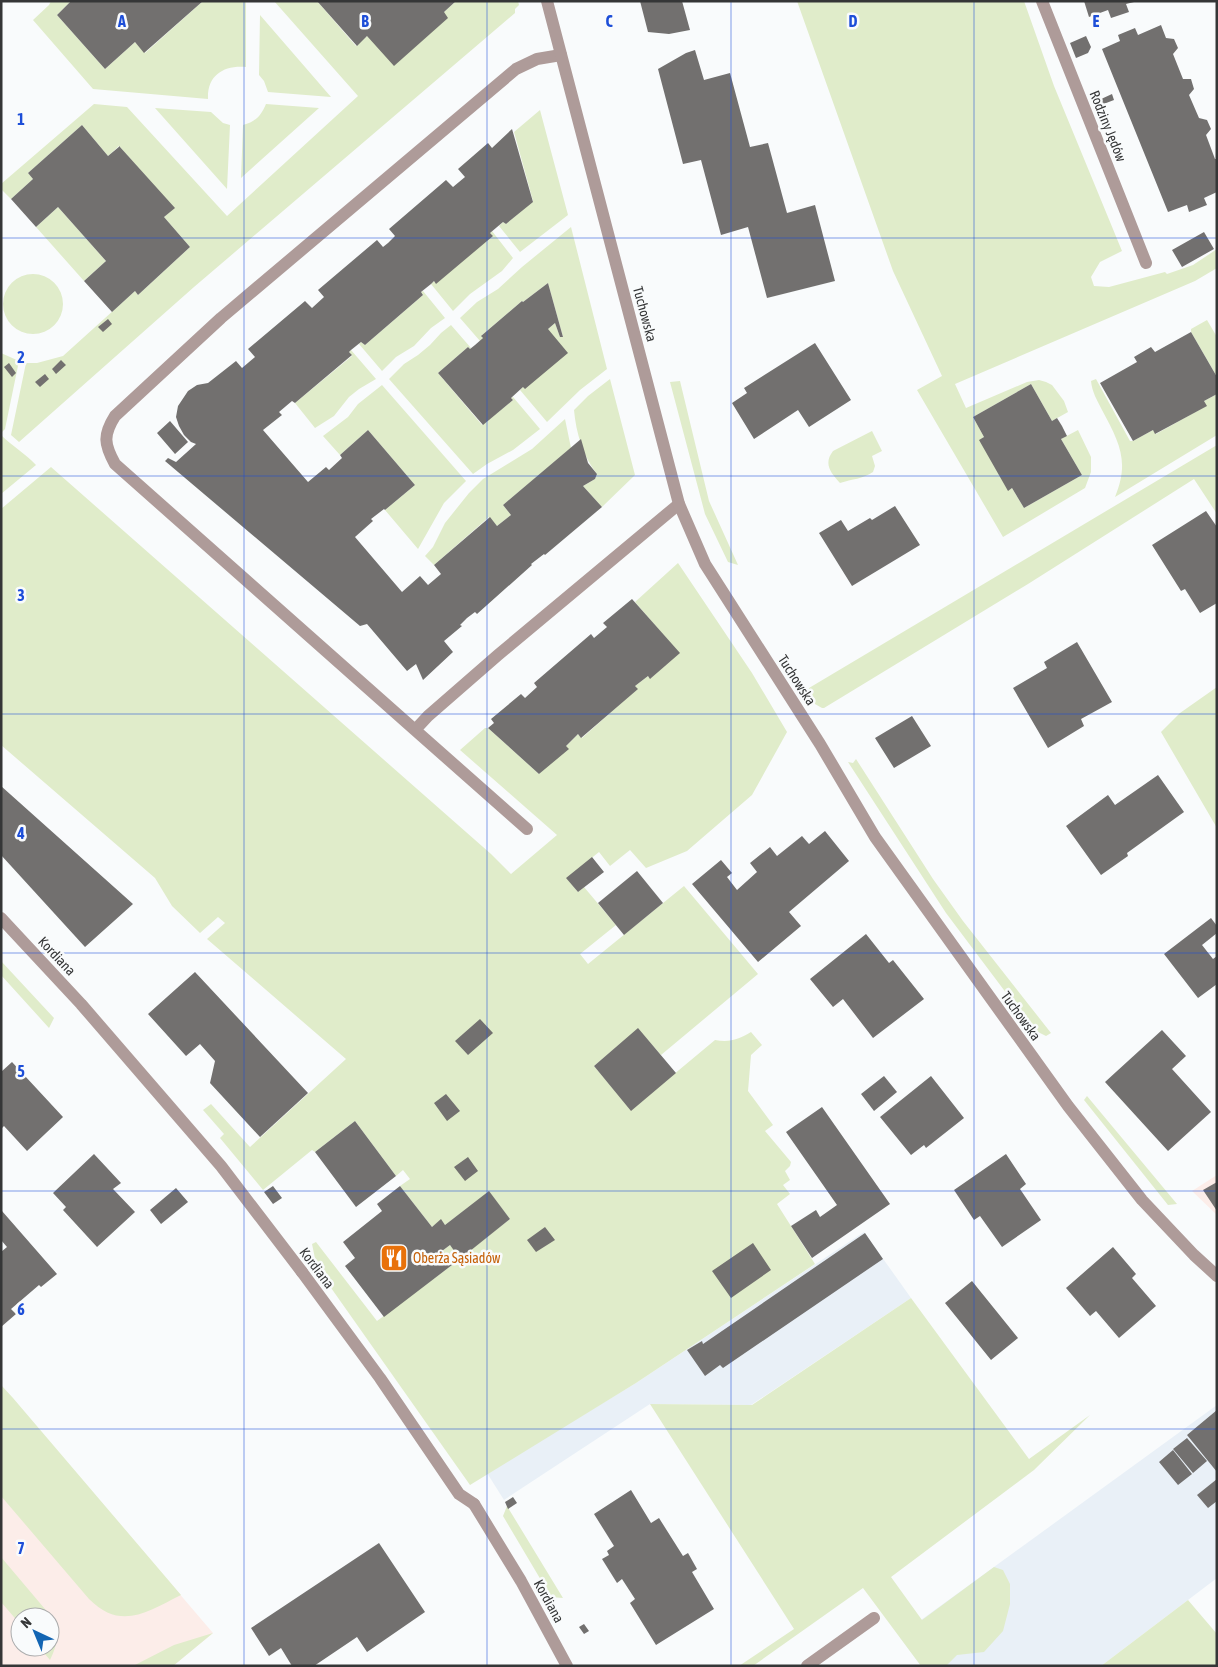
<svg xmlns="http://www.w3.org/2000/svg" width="1218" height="1667" font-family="'Asap Condensed',sans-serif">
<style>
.commercial{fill:#fcede9;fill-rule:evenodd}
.built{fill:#e9f0f7}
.green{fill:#e0ecca}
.building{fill:#72706f}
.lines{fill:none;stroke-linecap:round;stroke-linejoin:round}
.service{stroke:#ae9b99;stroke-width:12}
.minor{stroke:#ae9b99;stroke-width:12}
.grid{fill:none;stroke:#1d4ed8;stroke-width:1;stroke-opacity:0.55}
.labels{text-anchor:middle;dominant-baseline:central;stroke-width:5;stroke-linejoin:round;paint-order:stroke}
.street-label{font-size:14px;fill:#353637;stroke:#f9fbfc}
.food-label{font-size:14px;fill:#c56008;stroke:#f9fbfc;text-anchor:start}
.grid-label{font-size:16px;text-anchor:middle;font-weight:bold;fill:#1d4ed8;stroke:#f9fbfc;stroke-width:5;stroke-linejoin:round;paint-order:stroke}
</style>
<rect width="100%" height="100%" fill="#f9fbfc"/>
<path class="commercial" d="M1217,1175V1215L1192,1191Z
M1,1385L213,1633L173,1666H1ZM20,1617H50V1647H20Z"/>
<path class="built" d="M864,1232L911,1298L751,1405L650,1404L504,1500L487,1473L636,1383Z
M1217,1405V1578L1101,1666H921L899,1636Z"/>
<path class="green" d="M51,1H71L57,15L105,69L135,42L145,53L203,1H246V67C224,65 207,75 208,99L93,89L33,20L49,5Z
M274,1H317L356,46L367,36L444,12L456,1H518L519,5L515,9V13L194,287L19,442L11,435L26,363H37L63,356L135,291L138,295L190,247L164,217L174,208L120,147L119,146L108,156L82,125L28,173L33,179L11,199L1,189V184L94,104L127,107L227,216L358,96Z
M797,1H1024L1054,86L1122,251L1100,262L1091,277L1094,286L1109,287L1165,272L1167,274L1193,265L1217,249V268L1195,281L955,384L966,408L1027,382L1039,380L1046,382L1052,385L1064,401L1068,412L1052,421L1031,384L973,417L984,437L980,440L1008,490L1012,488L1024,508L1082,475L1061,439L1078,430L1091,457V472L1085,488L1003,537L917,390L942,376L893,271Z
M260,15L331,97L268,92L264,81L259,75Z
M266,104L319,108L241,178L243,125C255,122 261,116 266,104Z
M155,108L211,112L223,123L230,125L227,189Z
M540,110L568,215L520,252L499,226L503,222L506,224L533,201L514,132Z
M58,207L106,261L84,281L36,227Z
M571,227L607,369L580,390L547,422L520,390L523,387L548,329L555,323L560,337H563L548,283L523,302L522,301L482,335L483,338L480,341L460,318L477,302L498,289L522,267Z
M492,231L513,258L502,271L470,294L453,311L431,284L434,281L436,283L492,236L490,233Z
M3 304a30 30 0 1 1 60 0a30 30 0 1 1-60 0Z
M423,291L445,318L431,328L414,346L396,357L382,371L359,344L361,342L365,345L423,295L421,292Z
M1207,320L1217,337V377L1191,332V329Z
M451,325L471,348L470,349L468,347L438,373L482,425L513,400L511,398L513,397L540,429L513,450L487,464L473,474L389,379L404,364L418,355L430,345L441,333Z
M351,350L376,379L359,389L349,397L334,416L315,428L295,403L352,356L349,352Z
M1,353L19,361L5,429L1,433Z
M610,379L635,475L602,507L583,486L595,479L597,474C583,456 576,433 574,410L588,396Z
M1096,379L1130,441H1133L1153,430L1156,434L1206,406L1204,401L1217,394V435L1115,497C1130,461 1119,442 1102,410C1097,400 1092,392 1091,381Z
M680,381L709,501L738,565L728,562L705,514L670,382Z
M382,385L466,481L444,503L418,549L385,510L415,485L368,430L340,455L323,436L348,417L358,404Z
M565,419L571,448L503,505L511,515L497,526L489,517L434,565L425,556L433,547L445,523L469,493L483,479L532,449Z
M872,431L882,451L872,456L875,466L873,472C863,479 852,479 840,483C831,473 823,464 833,451Z
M1,435C13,447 25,453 36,465L1,494Z
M1217,445V514L1194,479L1028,584L824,708H822L815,704L808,695L809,688Z
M51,467L491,854L511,874L557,835L460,750L485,728H488L539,774L578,734L582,738L637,689L635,686L648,676L651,678L679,653L635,602L678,563L752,673L787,732L752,795L687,851L646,868L630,850L610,866L599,852L567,878L578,892L584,887L616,925L580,954L588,964L684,886L758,974L661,1055L638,1029L594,1066L631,1110L715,1040C730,1043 739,1039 751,1032L762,1045L751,1055L748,1091L773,1125L765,1131L791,1162L790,1166L785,1171L790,1180L783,1185L790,1194L777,1204L815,1264L636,1383L470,1485L317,1268L312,1244L316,1242L377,1321L452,1265L442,1251L450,1245L460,1258L510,1219L489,1192L445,1225L441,1220L432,1227L400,1186L410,1179L403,1170L396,1176L355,1121L315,1152L312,1150L263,1190L220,1138L224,1134L203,1110L211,1104L250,1147L346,1059L207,939L225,923L218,917L200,933L172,906L155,878L1,745V509Z
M1217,687V828L1161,732L1180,713Z
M856,759L933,879L963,921L1051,1033L1046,1036L1034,1030L946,913L848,762L853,763Z
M1,961L54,1018L49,1028L1,975Z
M1087,1096L1177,1204L1168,1205L1084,1100Z
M911,1298L1029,1459L1090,1415L1034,1470L891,1577L922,1620L994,1567L1003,1570L1010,1584V1604L1003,1631L984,1652L957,1655L946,1666H921L863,1588L753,1666H739L794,1629L650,1404L752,1405Z
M1,1385L13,1398L181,1595C147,1612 121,1631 89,1599L1,1496Z
M507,1506L563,1598L551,1597L503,1516Z
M1,1557L50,1615C60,1630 58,1644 50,1660L39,1647H50V1617H20V1624L1,1602Z
M1188,1600L1217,1634V1666H1101Z
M213,1633L173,1666H133L174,1645Z"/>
<path class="building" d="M71,1H203L144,53L135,42L105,69L57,15Z
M317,1H456L444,12L448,18L394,66L367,36L357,46Z
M640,1H682L690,30L669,34L648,32Z
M1084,1H1134V2L1126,4L1129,12L1111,18L1108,10L1089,17Z
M1161,25L1166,38L1174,39L1178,48L1173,54L1183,79H1191L1194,89L1189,95L1199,118L1207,120L1211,129L1206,135L1215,159H1217V192L1204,198L1207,205L1189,212L1187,205L1168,212L1102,49L1120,41L1118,35L1135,28L1138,35Z
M1086,36L1091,47L1088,53L1076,58L1070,43Z
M695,50L704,80L730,73L750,147L768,143L787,213L815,205L835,281L767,298L748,227L721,235L701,160L683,164L658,69L686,53Z
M1112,94L1114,100L1101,105L1099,100Z
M82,125L108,156L120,146V147L175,208L164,217L190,247L138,295L135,291L112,312L84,281L106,261L58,207L36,227L11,199L33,179L28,173Z
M512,129L533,202L506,224L503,222L490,233L493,236L436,284L434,281L431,284L421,292L423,295L365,345L361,342L351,350L349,352L352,355L295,403L292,401L279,412L282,415L263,430L308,482L326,467L329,470L342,458L340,455L368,430L415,485L385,510L384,509L371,519L373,521L355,537L402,592L420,576L428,585L441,574L434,565L490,517L497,526L511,515L503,505L581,439L588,463L597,474L595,479L583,486L602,507L545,555L544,554L531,564L532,565L477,614L475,612L467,618L460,625L462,626L444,641L453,652L423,680L416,664L407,671L367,624L360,626L165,461L168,458L176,462L196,444L191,442L184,435L179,426L176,417L178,406L188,391L197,385L208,383L236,361L242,368L255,357L248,349L305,301L312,308L324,297L318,290L377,240L383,247L388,243L395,236L389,229L446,180L453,187L465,177L458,169L488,143L492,148Z
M1204,232L1214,249L1182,267L1172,250Z
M548,283L563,337H560L555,323L548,329L568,353L525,389L523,387L511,398L513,400L483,425L438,373L468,347L470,349L475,345L483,338L481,336L522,301L523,302Z
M108,319L112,324L103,332L98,327Z
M1191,332L1217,377V394L1204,401L1207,406L1155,434L1153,430L1133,441L1100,383L1137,362L1134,357L1151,347L1155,352Z
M815,343L851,400L809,427L798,410L754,439L732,403L747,393L744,388Z
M61,360L66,365L56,374L52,369Z
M9,363L16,373L12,377L4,367Z
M45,374L49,379L40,387L35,382Z
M1031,384L1052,421L1057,418L1062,426L1067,436L1061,439L1082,475L1024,508L1012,488L1008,491L979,440L984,437L973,417Z
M170,421L188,442L175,454L157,433Z
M895,506L920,545L852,586L819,533L841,520L848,531L870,518L872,520Z
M1206,511L1217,527V603L1200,613L1185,589L1181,591L1152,545Z
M632,599L680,653L650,679L648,676L635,686L638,689L581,738L578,734L566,746L569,749L539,774L488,728L494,723L491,719L521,694L525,698L537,687L534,683L591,634L594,638L607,627L603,623Z
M1077,642L1112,702L1081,719L1084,726L1048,748L1013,688L1047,668L1044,662Z
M912,716L931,746L894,768L875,738Z
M1158,775L1184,812L1127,853L1128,856L1101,875L1066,826L1108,795L1115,805Z
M1,786L133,904L85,947L1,855Z
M825,831L849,861L789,912L801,926L758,962L692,884L721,860L732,873L727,877L737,890L757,872L750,863L770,847L777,856L802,836L809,844Z
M592,857L604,872L578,892L566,878Z
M637,871L663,903L624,935L598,903Z
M1211,918L1217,926V933L1202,945L1213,959L1217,956V984L1198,998L1164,954Z
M866,934L889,963L893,960L924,999L873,1038L843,999L833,1007L810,979Z
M195,972L308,1093L260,1137L210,1083L215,1061L200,1044L186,1056L148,1014Z
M480,1019L493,1033L468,1055L455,1041Z
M638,1028L676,1073L631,1111L594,1066Z
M1162,1030L1186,1056L1172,1069L1211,1112L1168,1151L1105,1082Z
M12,1062L63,1117L27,1151L4,1126L1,1129V1072Z
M884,1076L897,1092L874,1111L861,1094Z
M931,1076L964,1118L926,1148L924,1145L911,1155L880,1117Z
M446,1094L460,1111L447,1121L434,1103Z
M822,1107L890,1204L812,1258L791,1226L816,1210L820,1217L837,1205L786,1132Z
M355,1121L396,1176L356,1207L315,1152Z
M94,1154L121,1183L113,1189L135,1212L97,1247L63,1210L66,1207L53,1193Z
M1006,1154L1026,1184L1020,1189L1041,1220L1002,1247L980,1216L974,1220L954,1190Z
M468,1157L478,1171L465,1181L454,1167Z
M1217,1182V1211L1203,1190Z
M273,1186L282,1198L273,1204L264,1192Z
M400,1186L432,1227L441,1219L445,1225L489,1191L510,1219L460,1259L450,1245L442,1251L452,1265L384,1317L345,1266L355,1258L343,1242L382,1211L377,1204Z
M176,1188L188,1202L161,1224L150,1210Z
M2,1211L57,1274L41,1287L39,1285L11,1309L16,1314L1,1327V1252L7,1247L1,1240Z
M545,1227L555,1240L536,1252L527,1240Z
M865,1233L883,1259L723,1368L720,1365L705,1376L687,1350L702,1341L703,1344Z
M753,1243L771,1270L731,1298L712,1271Z
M1113,1247L1136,1274L1132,1278L1156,1306L1119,1338L1096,1311L1090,1316L1066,1288Z
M972,1281L1018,1338L991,1360L945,1303Z
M1217,1410V1472L1187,1435Z
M1187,1438L1207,1461L1193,1473L1173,1449Z
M1173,1450L1192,1474L1178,1485L1159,1462Z
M1217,1479V1501L1208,1508L1197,1495Z
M631,1490L651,1523L659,1518L683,1556L688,1553L697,1569L692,1572L714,1609L656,1645L630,1603L635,1599L622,1579L617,1583L602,1559L609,1555L607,1551L614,1546L594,1514Z
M513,1497L517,1503L508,1509L505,1502Z
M379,1543L425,1612L367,1652L357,1637L314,1666H292L281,1648L269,1656L251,1628Z
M584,1624L589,1631L584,1634L579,1627Z"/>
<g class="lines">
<path class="service" d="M1042,1L1146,263
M561,55L537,59L516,69L221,318L115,416C103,435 104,444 115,464L415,730L428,716L498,655L679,504
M415,730L527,829
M302,1272L380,1378L459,1494L474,1504
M807,1666L874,1618"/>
<path class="minor" d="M547,1L679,504L705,564L820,744L875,837L1068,1106L1142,1200L1194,1255L1217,1276
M1,918L81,1004L221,1166L302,1272
M474,1504L521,1581L567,1666"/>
</g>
<path class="grid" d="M244,1V1666M487,1V1666M731,1V1666M974,1V1666M1,238H1217M1,476H1217M1,714H1217M1,953H1217M1,1191H1217M1,1429H1217"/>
<defs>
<g id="restaurant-square" transform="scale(1.4375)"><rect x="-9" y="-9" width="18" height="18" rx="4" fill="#e8710a" stroke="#f9fbfc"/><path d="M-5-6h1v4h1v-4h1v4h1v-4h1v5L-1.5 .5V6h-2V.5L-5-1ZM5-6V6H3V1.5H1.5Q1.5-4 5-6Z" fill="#fff"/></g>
</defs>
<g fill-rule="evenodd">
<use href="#restaurant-square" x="394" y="1258"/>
</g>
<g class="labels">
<g class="street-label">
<text transform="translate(1108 126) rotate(68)">Rodziny Jędów</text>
<text transform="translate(645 314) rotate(75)">Tuchowska</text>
<text transform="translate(797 680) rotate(57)">Tuchowska</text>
<text transform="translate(57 956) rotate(47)">Kordiana</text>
<text transform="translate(1021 1016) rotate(54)">Tuchowska</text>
<text transform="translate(317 1268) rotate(53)">Kordiana</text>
<text transform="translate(549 1601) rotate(61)">Kordiana</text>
</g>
<g class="food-label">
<text x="413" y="1258">Oberża Sąsiadów</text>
</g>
</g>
<g class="grid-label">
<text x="122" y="27">A</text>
<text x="365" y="27">B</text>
<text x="609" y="27">C</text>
<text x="853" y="27">D</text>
<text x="1096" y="27">E</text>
<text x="21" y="125">1</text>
<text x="21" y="363">2</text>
<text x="21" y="601">3</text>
<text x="21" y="839">4</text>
<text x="21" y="1077">5</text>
<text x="21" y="1315">6</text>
<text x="21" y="1554">7</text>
</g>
<rect width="1218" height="1667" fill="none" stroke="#353637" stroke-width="5"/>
<g transform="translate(35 1632) rotate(316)"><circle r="24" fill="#f9fbfc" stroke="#abacad"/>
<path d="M0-4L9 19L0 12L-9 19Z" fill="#1365b3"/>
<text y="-8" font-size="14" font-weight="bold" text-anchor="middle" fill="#353637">N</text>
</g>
</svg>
